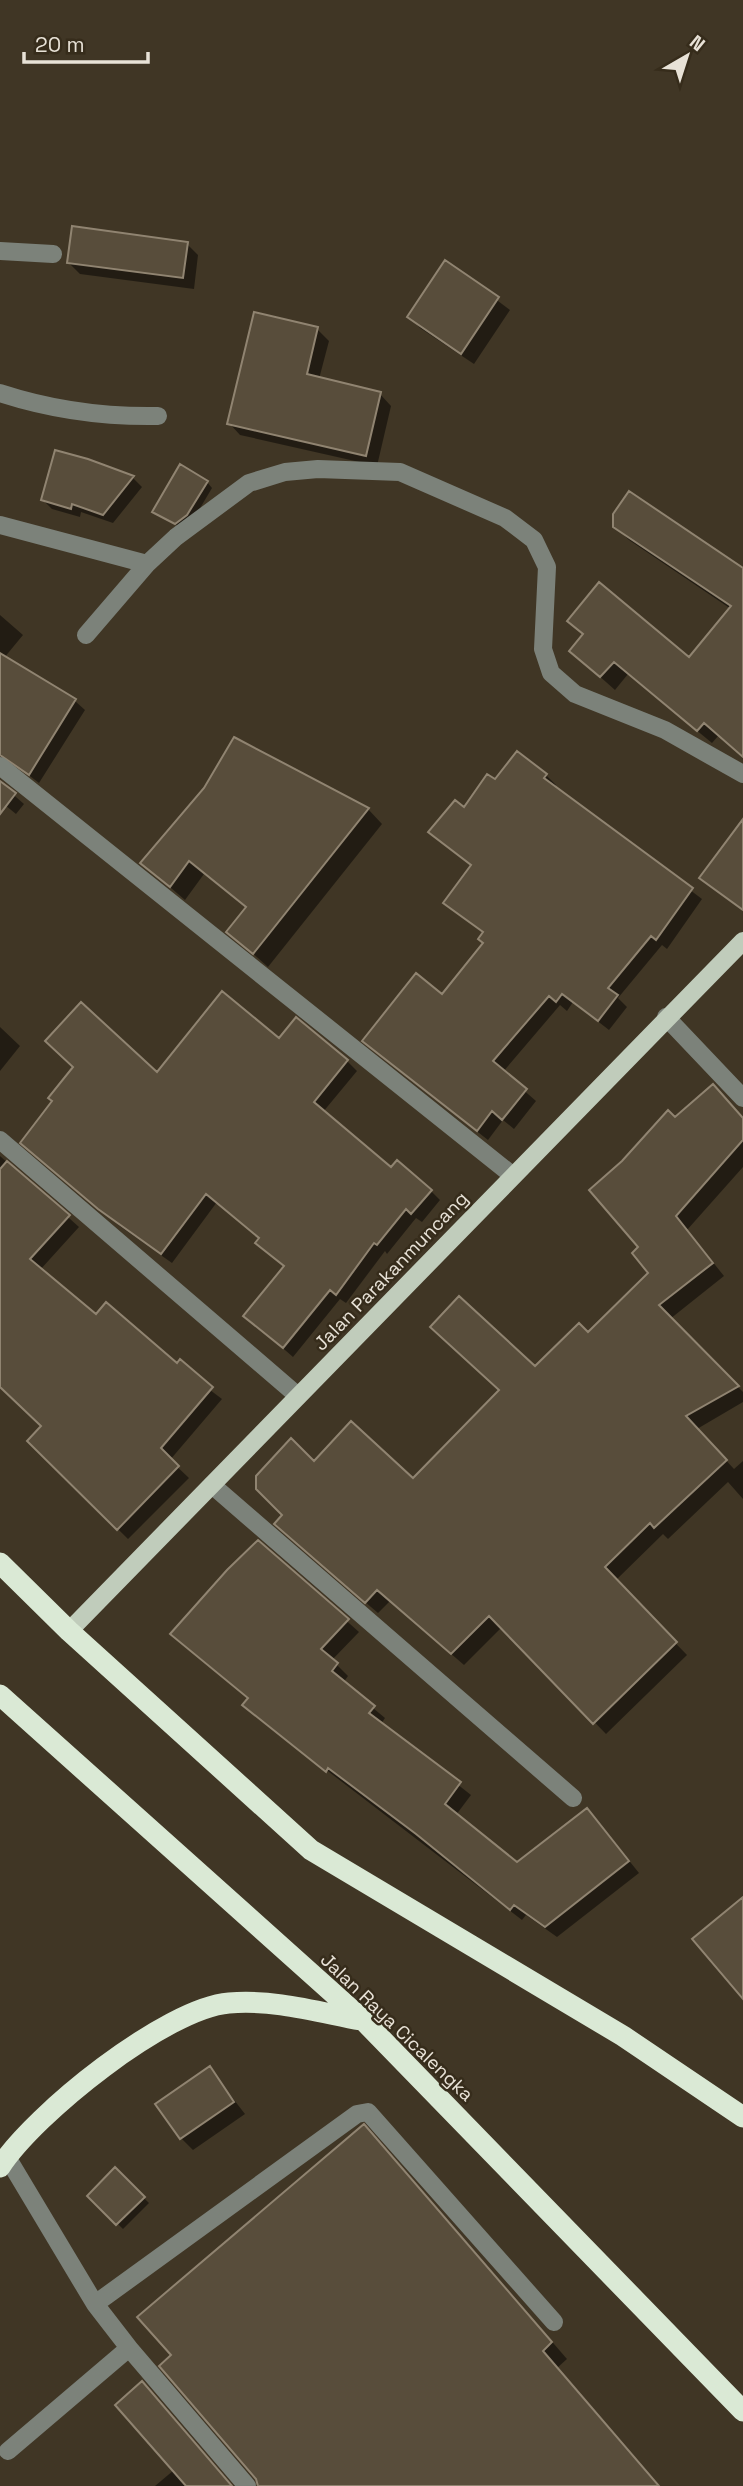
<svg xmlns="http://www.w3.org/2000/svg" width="743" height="2486" font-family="'Space Grotesk',sans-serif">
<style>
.shadow{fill:#0007}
.building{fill:#584d3b;stroke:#908471;stroke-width:2}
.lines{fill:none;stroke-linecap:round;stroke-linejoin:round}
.minor{stroke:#7c827a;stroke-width:18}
.major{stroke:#c0ccbb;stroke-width:18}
.highway{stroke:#dae9d5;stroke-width:21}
.labels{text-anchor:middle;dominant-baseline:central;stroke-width:5;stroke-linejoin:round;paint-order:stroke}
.street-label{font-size:19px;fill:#e8e2d7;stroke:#362c1b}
</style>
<rect width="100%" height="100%" fill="#403625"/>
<path class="shadow" d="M187,244L198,255L194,289L80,274L69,263Z
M446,262L510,310L474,364L420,328L409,316Z
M317,329L329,341L319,379L380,394L391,406L377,466L240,435L229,423Z
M56,452L133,478L142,487L113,523L81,512L80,517L52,509L43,500Z
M207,482L212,488L193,520L182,528L154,512Z
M615,526L743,570V757L719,735L712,743L628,674L615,690L571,651L690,660L731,609L629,540Z
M0,615L23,635L4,658L75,701L85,710L39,783L13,763L0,769Z
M235,739L368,809L382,824L268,967L229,932L247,909L204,874L185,900L142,863L205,789Z
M546,775L556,785L555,788L702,899L667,949L662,945L618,998L627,1007L609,1030L573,1002L567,1011L560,1005L503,1072L536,1101L514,1129L503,1120L488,1140L374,1051L442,996L485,943L484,934L445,903L472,866L430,832L465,810L496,781Z
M0,783L24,804L16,814L0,801Z
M0,1027L20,1046L0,1071Z
M279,1041L347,1061L357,1071L323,1112L392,1170L431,1191L440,1200L422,1222L416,1218L387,1254L385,1251L346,1303L340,1299L293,1357L246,1316L285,1267L267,1252L261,1239L217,1202L172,1263L121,1227L32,1152L157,1074Z
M743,1118V1167L687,1230L724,1276L670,1319L743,1392V1402L697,1429L734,1469L743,1461V1499L728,1482L668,1539L663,1534L615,1581L687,1655L606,1734L502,1627L464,1665L390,1601L378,1613L288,1536L285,1515L314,1464L413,1481L535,1369L588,1334L650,1273L641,1248L675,1119Z
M0,1156L79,1227L40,1270L96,1317L177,1365L222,1399L170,1460L189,1478L128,1539L29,1441L43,1426L0,1385Z
M258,1542L359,1632L332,1660L348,1676L343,1683L385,1718L381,1724L471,1795L456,1815L517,1864L598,1822L639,1873L557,1937L526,1915L522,1920L256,1716L245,1705L250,1699L172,1634Z
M210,2069L245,2114L193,2150L181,2138Z
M380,2143L567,2359L557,2368L659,2486H259Z
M115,2170L149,2203L123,2229L89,2196Z
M142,2383L158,2399L232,2486H155L174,2470Z"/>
<path class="building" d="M72,226L188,242L183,278L67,263Z
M445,260L499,297L461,354L407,317Z
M254,312L318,327L307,374L381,392L366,456L227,424Z
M55,450L88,459L134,476L103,515L72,504L71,509L41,500Z
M180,464L208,481L187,515L175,524L152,512Z
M629,491L743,568V757L704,723L697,731L614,662L600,677L569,651L583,634L567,621L599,582L689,657L731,606L613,527V514Z
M0,653L76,699L29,775L0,755Z
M234,737L369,808L253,954L226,932L246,907L189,861L170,887L140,863L204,788Z
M517,751L547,774L544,778L693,888L656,940L651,936L608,988L618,995L598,1021L562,994L556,1002L549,996L493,1061L527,1089L502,1120L492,1111L477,1131L362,1041L416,973L442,994L483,943L478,939L483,932L443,903L471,865L428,832L455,800L464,807L487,774L495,779Z
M0,781L16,793L0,814Z
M743,819V910L699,878Z
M222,991L279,1038L296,1017L348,1060L314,1102L391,1167L397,1160L432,1190L411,1214L406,1209L377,1245L374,1243L336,1295L330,1290L283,1348L243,1316L284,1266L255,1243L259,1238L206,1194L161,1254L98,1209L20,1143L52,1101L48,1098L73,1067L45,1041L81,1002L157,1072Z
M713,1084L743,1118V1140L676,1216L713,1263L659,1305L739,1386L686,1416L727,1460L654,1528L650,1523L605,1567L677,1642L593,1724L489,1616L451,1654L377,1590L365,1603L274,1524L282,1515L256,1489V1476L291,1438L314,1461L351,1421L413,1478L499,1390L430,1327L459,1296L535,1366L579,1323L588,1332L648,1273L632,1253L638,1247L589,1190L622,1161L668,1110L675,1117Z
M7,1161L70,1215L30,1259L96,1314L106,1302L177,1363L180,1359L213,1387L161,1448L179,1466L117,1530L27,1441L41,1426L0,1387V1169Z
M258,1540L349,1619L321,1649L338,1663L332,1671L375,1706L369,1713L461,1782L445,1804L517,1862L587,1808L629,1861L545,1927L514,1905L510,1910L416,1834L328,1768L326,1772L242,1705L248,1698L170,1634L227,1570Z
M743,1897V1999L692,1939Z
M210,2066L234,2102L180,2139L155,2104Z
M364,2124L552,2342L543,2351L659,2486H258L256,2479L159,2366L171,2355L137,2317Z
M115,2167L145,2197L116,2225L87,2196Z
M142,2381L232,2486H186L115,2405Z"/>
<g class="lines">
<path class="minor" d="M0,251L53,254
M0,393C52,410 104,417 158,416
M0,525L147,564L176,537L249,483L285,472L318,469L400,472L505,518L534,540L547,567L543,649L551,673L575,694L665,730L743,774
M86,635L147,564
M0,766L512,1175
M666,1017L743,1098
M0,1140L298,1396
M212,1485L573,1798
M7,2157L95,2304L129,2348L8,2451
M95,2304L357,2114L368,2112L554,2322
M129,2348L247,2486"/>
<path class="major" d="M69,1631L743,941"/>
<path class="highway" d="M0,1563L69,1631L311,1850L623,2036L743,2117
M0,1695L363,2020L743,2411
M0,2167C34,2114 166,2008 229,2003C273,1999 318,2012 361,2020"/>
</g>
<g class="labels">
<g class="street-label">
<text transform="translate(391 1271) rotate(-46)">Jalan Parakanmuncang</text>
<text transform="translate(397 2027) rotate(44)">Jalan Raya Cicalengka</text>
</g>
</g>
<g transform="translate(687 56) rotate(39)" stroke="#362c1b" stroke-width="5" paint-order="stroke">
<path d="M0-5L12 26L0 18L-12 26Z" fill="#e8e2d7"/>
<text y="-10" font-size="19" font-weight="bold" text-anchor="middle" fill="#e8e2d7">N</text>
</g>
<path d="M24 52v10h124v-10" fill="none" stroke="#e8e2d7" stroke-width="3.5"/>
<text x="35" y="52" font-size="21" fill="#e8e2d7" stroke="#362c1b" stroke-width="5" paint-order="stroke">20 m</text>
</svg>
